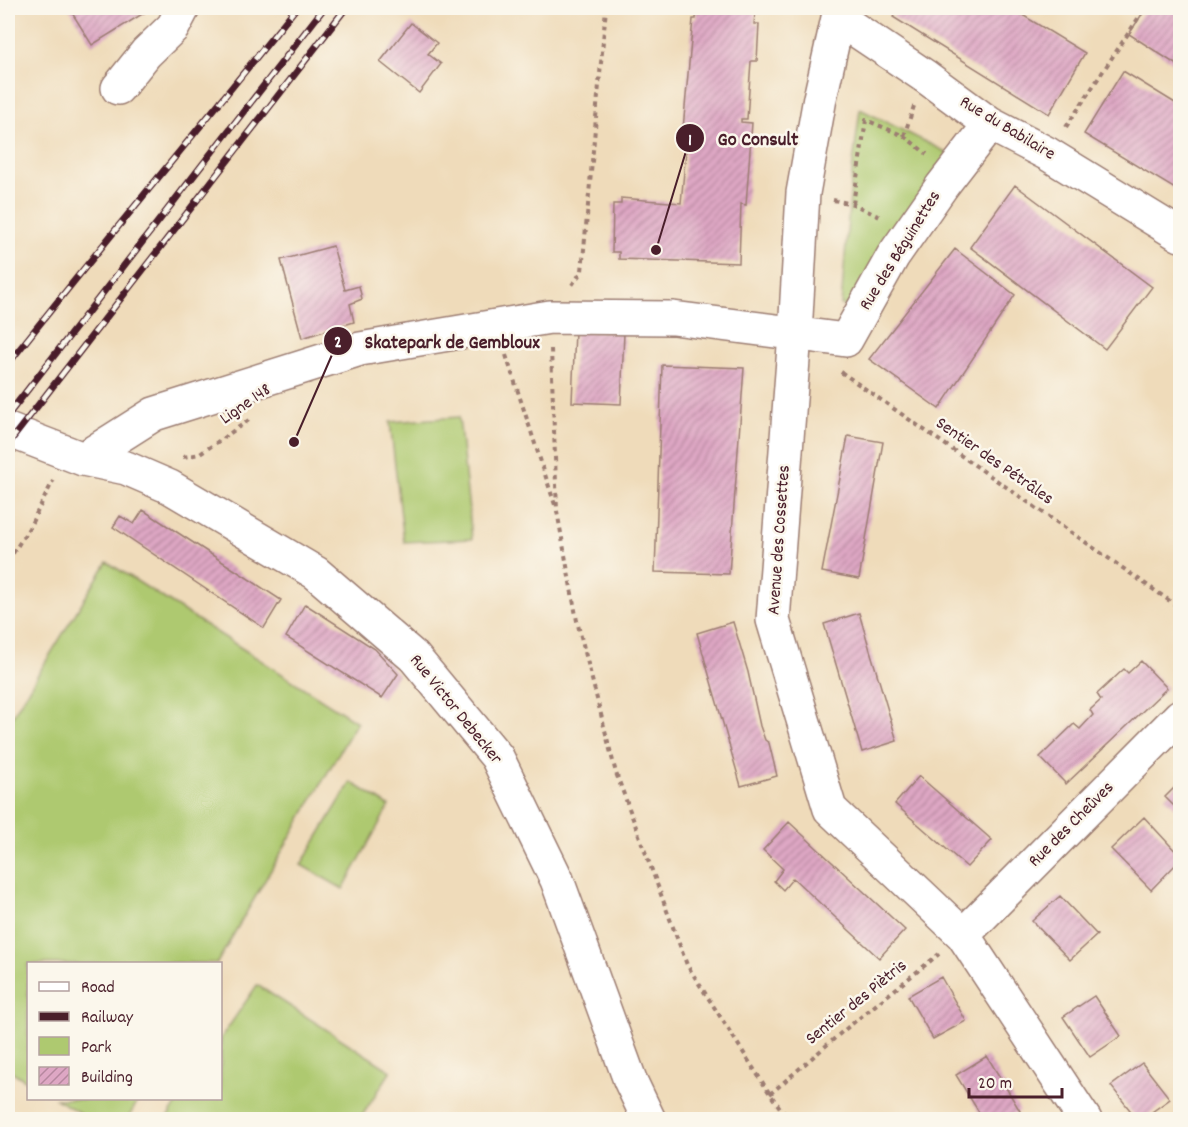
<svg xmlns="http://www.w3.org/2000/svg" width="1188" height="1127" font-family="Dekko,sans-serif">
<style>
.park{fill:#aec970;stroke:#7c744e;stroke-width:1.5}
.building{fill:url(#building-hatch)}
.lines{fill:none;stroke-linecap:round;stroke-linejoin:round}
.minor-casing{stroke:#9c7d72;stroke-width:36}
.path{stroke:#9c7d72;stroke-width:4;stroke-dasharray:4.5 4.5;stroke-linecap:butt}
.minor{stroke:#fff;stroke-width:33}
.rail-casing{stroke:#4a1f2b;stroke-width:7}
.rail{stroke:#fbf7ec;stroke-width:4.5;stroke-dasharray:14;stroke-linecap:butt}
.labels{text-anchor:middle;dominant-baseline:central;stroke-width:5;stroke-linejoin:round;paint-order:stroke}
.street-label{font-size:18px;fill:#4a1f2b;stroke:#fbf7ec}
.leader{fill:none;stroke:#4a1f2b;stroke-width:2}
.callout-dot{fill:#4a1f2b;stroke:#fbf7ec;stroke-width:2}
.mark-label{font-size:18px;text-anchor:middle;font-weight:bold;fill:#fff}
.callout-label{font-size:20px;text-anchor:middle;font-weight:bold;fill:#4a1f2b;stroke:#fbf7ec;stroke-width:5;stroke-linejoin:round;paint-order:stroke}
</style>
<defs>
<pattern id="building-hatch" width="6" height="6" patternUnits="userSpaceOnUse" patternTransform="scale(1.5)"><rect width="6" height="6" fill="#dea7c4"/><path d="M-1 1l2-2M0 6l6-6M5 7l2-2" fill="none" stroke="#b6879f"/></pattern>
</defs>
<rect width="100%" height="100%" fill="#fbf7ec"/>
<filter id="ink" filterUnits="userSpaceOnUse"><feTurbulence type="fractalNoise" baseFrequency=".0167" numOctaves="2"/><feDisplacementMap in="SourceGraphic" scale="12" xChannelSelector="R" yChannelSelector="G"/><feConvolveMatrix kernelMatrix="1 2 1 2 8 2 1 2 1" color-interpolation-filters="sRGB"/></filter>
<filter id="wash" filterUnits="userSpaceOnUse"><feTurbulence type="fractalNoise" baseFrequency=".008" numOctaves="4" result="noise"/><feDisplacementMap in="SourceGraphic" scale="24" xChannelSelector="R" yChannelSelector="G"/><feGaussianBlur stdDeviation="1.35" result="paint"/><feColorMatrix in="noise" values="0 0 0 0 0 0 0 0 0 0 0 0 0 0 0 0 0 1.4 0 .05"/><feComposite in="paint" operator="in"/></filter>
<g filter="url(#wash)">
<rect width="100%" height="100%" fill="#efdbba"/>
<path class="park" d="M860,109L946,152L951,163L847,306L841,305L852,172Z
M459,417L472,539L404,542L390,422Z
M107,562L357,722L217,963L28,964V1082L8,1069V723Z
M351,782L389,806L343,889L301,865Z
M257,985L391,1071L360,1119H166L180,1099L220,1098L221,1038Z
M56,1099H139L127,1120L90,1119Z"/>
<g id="blocks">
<path class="building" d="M69,8H152L92,45Z
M697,8H764L760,14H755L754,24H759L757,61H751L747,119H741V122L752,123L746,205L741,204L739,263L619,259V252H612L613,204H621V198L681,203L687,140H682L693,19H696Z
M899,8H1011L1085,53L1049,114L893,17Z
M1146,8H1180V67L1129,34Z
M411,23L437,43L428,54L441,64L419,93L380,62Z
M1123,71L1180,106V192L1084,134Z
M1015,185L1152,287L1105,349L970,247Z
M333,246L345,290L359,286L362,299L350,304L354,322L302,338L281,260Z
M955,249L1015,295L939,409L869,359Z
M575,331L624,333L621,404L572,402Z
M662,365L744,368L729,574L655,572Z
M848,436L883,442L859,579L822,572Z
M143,510L281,600L264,628L113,527L120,516L134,524Z
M305,604L375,649L398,674L382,698L286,637Z
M859,613L897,741L862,752L824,624Z
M733,622L748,672L760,726L765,740L769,743L777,776L741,786L697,633Z
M1141,661L1167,688L1066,784L1040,757L1074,724L1080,729L1093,715L1090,710L1101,700L1097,694L1124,669L1128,673Z
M919,776L992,840L967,867L895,804Z
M1180,782V812L1165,797Z
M1144,817L1180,856V860L1151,890L1111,849Z
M789,822L905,930L879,958L793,878L783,890L774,881L783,869L763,850Z
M1060,896L1097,935L1070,960L1032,921Z
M941,977L966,1021L933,1039L908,996Z
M1094,996L1121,1036L1090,1057L1063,1017Z
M987,1056L1020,1111L1005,1119H983L956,1075Z
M1142,1063L1170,1099L1142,1119H1137L1111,1086Z"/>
</g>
</g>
<g filter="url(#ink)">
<use href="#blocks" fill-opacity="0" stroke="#9c7d72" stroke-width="1.5"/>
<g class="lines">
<g class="minor-casing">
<path id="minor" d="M842,8L838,18L820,98L803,193L795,334L773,620L830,809L963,935L1085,1120
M838,18L926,77L990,124L1048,154L1180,235
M118,88L146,53L173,27L183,8
M8,430L83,459L126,468L170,487L316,573L414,657L497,757L557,880L630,1080L649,1120
M83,459L154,414L360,349L550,317L673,318L846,340L893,256L942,186L990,124
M963,935L1180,716"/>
</g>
<path class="path" d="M1066,127L1145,8
M904,136L914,106
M833,200L853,204L882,218
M853,204L866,120L904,136L927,154
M572,285L582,271L606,8
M551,349L557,511L577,621L616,773L687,965L770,1094L789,1120
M506,355L555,505
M841,372L1180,608
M183,457L200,454L249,420
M8,561L29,528L53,481
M770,1094L842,1032L939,954"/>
<use href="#minor" class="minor"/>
<g class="rail-casing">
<path id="rail" d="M8,364C102,244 201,127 296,8
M8,415L324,8
M8,444L346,8"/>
</g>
<use href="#rail" class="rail"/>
</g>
</g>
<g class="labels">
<g class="street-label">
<text transform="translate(1007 129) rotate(31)">Rue du Babilaire</text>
<text transform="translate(901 251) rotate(-58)">Rue des Béguinettes</text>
<text transform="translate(246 405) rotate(-35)">Ligne 148</text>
<text transform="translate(994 462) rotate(35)">Sentier des Pétrâles</text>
<text transform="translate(780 540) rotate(-86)">Avenue des Cossettes</text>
<text transform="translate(455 710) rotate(51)">Rue Victor Debecker</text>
<text transform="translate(1072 825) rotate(-45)">Rue des Cheûves</text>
<text transform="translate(857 1003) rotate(-39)">Sentier des Piètris</text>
</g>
</g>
<path class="leader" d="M656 250L690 138M294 442L338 341"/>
<g class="callout-dot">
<circle cx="656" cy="250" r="6"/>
<circle cx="294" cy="442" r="6"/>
<circle cx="690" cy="138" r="15"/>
<circle cx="338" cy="341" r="15"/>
</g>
<g class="mark-label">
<text x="690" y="145">1</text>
<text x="338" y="347">2</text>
</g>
<g class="callout-label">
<text x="758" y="145">Go Consult</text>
<text x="452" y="348">Skatepark de Gembloux</text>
</g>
<rect width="1188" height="1127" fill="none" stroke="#fbf7ec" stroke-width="30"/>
<rect x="27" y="962" width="195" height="138" fill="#fbf7ec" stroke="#b4a19f" stroke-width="1.5"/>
<rect x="39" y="982" width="30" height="9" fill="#ffffff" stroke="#b4a19f" stroke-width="1.5"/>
<text x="81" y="992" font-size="18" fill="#4a1f2b">Road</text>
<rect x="39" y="1012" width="30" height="9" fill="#4a1f2b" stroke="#b4a19f" stroke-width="1.5"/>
<text x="81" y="1022" font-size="18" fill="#4a1f2b">Railway</text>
<rect x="39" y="1037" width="30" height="18" fill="#aec970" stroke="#b4a19f" stroke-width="1.5"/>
<text x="81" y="1052" font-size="18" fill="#4a1f2b">Park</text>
<rect x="39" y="1067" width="30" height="18" fill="url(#building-hatch)" stroke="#b4a19f" stroke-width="1.5"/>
<text x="81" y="1082" font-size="18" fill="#4a1f2b">Building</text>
<path d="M969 1088v9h93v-9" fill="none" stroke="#4a1f2b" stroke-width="3"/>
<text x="978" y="1088" font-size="18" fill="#4a1f2b" stroke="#fbf7ec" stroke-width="4.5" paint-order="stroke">20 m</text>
</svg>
